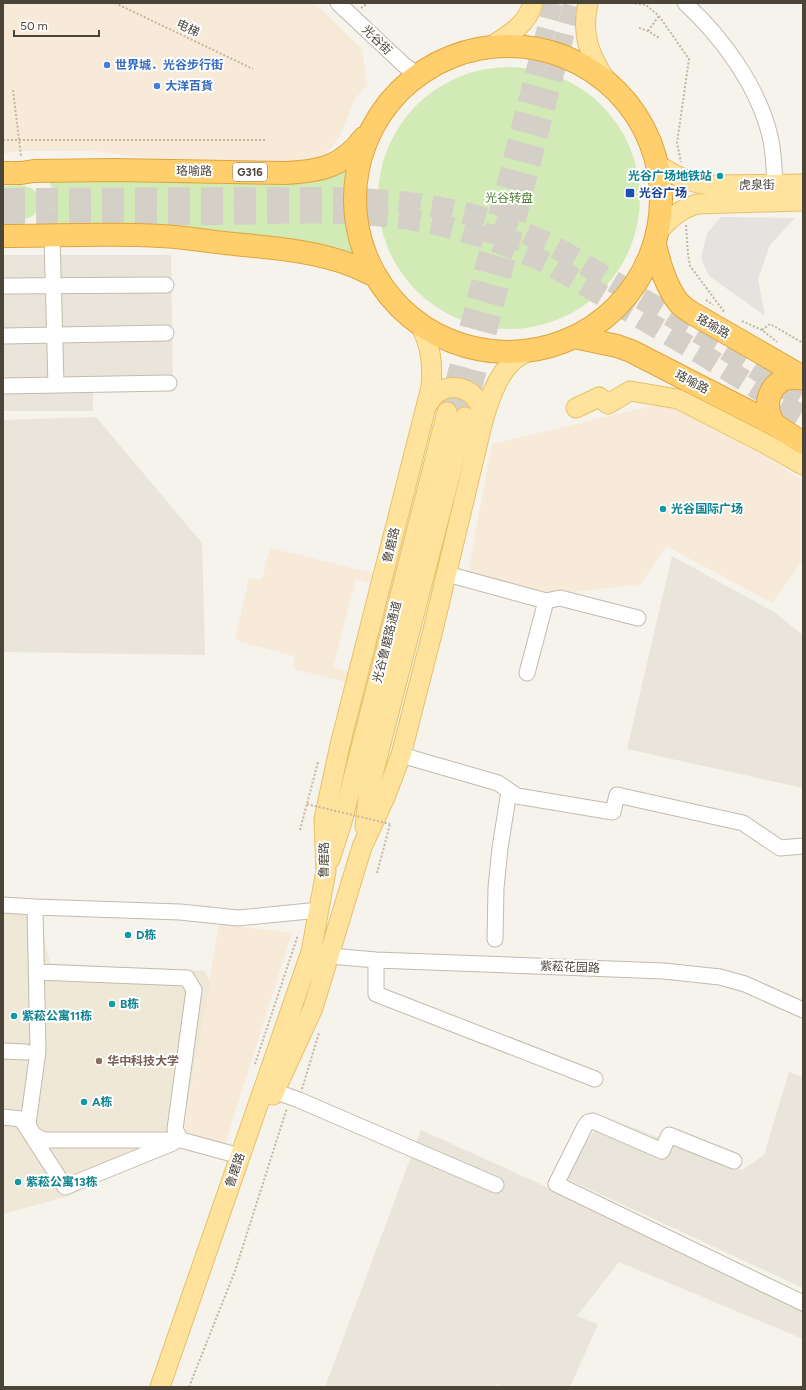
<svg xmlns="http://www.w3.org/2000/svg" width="806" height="1390" font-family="Figtree,'Noto Sans SC',sans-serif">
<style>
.residential{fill:#eae5da}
.commercial{fill:#f7ead8}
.education{fill:#efe8d6}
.green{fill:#d2eab5}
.parking{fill:#e5e3e0}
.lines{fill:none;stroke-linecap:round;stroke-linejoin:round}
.major-tunnel{stroke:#d4d0c8;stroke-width:19;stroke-dasharray:19 10;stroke-linecap:butt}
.highway-tunnel{stroke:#d4d0c8;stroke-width:22;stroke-dasharray:22 11;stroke-linecap:butt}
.minor-casing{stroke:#c2bbae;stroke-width:17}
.major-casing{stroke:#e6c16a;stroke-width:21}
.highway-casing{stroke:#e0a43c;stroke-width:24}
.path{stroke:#c4b79f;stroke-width:2;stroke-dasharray:2 2;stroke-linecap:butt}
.minor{stroke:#fff;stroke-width:15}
.major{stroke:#ffe39c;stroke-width:19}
.highway{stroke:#ffcf6e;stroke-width:22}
.path-bridge{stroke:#c4b79f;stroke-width:2;stroke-dasharray:2 2;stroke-linecap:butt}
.shop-dot{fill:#3f7fe0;stroke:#fff;stroke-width:1.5}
.culture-dot{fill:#0f9aa8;stroke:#fff;stroke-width:1.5}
.transit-dot{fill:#1a4fb4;stroke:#fff;stroke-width:1.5}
.education-dot{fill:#8d6e63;stroke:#fff;stroke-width:1.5}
.labels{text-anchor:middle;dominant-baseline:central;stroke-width:4;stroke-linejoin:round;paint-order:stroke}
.shield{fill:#fff;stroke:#817c74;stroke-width:1}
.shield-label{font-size:11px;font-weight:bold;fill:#4b4439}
.street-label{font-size:12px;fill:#4b4439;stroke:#fff}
.shop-label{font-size:12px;font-weight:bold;fill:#366cbe;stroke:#fff;text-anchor:start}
.culture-label{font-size:12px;font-weight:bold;fill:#0d838f;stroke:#fff;text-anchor:start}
.transit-label{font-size:12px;font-weight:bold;fill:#164399;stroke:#fff;text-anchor:start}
.park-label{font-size:12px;fill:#4a7f2a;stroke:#fff}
.education-label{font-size:12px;font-weight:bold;fill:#785e54;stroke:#fff;text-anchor:start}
</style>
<rect width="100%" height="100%" fill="#f6f3ec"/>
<path class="residential" d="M3,255H171L173,390L93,391V411H3Z
M96,417L202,543L205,655L3,652V420Z
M672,556L774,612L803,635V788L627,749Z
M789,1072L803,1077V1288L565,1178L603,1116L742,1170L764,1155Z
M421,1130L803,1303V1339L619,1262L577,1316L598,1324L570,1387H503L496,1384L494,1387H325Z"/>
<path class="commercial" d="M3,3H315L362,49L367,85L354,100L345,125L337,141L325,154L306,163H204L140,157L93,151H20L3,154Z
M676,400L803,480V560L772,603L666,546L641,584L549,595L468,572L492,444Z
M270,548L376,574L371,584L356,579L333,667L349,672L346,682L294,669V656L235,640L249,578L262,579Z
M219,924L292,933L224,1147L183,1136Z"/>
<path class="education" d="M3,897L39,899L44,937L50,963L205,971L210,983L181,1140L69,1196L3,1214Z"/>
<path class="green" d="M378 198a131 131 0 1 1 262 0a131 131 0 1 1-262 0Z
M354,161C350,182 345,205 350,226C352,236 357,246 360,256L342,250L203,232L48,224C57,210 58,197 49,182L315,179Z
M3,186C11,186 21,184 28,187C43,191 43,213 28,218C21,221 11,219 3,219Z"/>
<path class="parking" d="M721,217L795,218L770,245L758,279L765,316L709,276L701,258L707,233Z"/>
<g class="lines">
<path class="major-tunnel" d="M447,412L553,3
M465,417L573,3"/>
<path class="highway-tunnel" d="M3,199L336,198C421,201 486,210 562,251L711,340L803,399
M3,216C74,215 144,214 215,214C281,213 348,209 414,220C462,228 508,244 551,265L700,353L803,417"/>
<g class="minor-casing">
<path id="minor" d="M338,3L404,65L418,75
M685,3C722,37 758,86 770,136C774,152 774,168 775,185
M52,236L56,385
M3,286L166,285
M3,336L166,333
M3,386L169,383
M447,574L546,601L527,673
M546,601L560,598L638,618
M401,755L498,783L517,796L613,812L617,795L743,823L780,848L803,846
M3,905L35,907L38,1051L28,1124L33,1134L43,1140H181L240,1156
M35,907L180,912L238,918L319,910
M495,939L496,888L500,848L509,791
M330,956L376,960L664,971L720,977L745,984L803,1010
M376,960V994L595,1079
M37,972L187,978L194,990L175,1129L181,1140
M3,1051L26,1052
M274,1091L299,1100L496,1185
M3,1117L21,1119L65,1187L173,1143
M734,1161L669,1135L662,1151L593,1121L588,1122L585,1126L556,1184L803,1303"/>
</g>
<g class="major-casing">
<path id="major" d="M588,3C581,35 589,54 606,81
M490,47C509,35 527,25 533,3
M658,165C676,176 689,183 711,185L803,184
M659,230C671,218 681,208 698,204L803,201
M427,405C430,401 433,396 437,393C450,383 470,387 478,402C482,409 482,417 482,424
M576,408L599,397L608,404L630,391L678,399L766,444L803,465
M365,827L369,790L465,417
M330,859L342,822L447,412
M273,1095L313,1008L362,847L386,795L401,755L433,630L482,425C488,403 496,376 514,360C519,356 525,353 530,350
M160,1387L311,952L326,871L324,819L340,745L431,387C433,364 431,344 419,323"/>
</g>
<g class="highway-casing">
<path id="highway" d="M355 199a153 153 0 1 1 306 0a153 153 0 1 1-306 0Z
M3,173H21L34,171L115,170L286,173C321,171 342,167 364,138
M3,236C56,236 109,233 161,236C186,237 210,242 234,244C274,248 316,251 354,266C361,269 368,273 376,276
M655,245C660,265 666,287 679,303C683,307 687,310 692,313L803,377
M574,337L617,346L631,351L775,425L803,443
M775,425C758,403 774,371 803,379"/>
</g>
<path class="path" d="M115,3L253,69
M631,3L646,5L659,16L689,59L677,143L681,162
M361,8L368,3
M639,28L648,31L659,38
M648,31L659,16
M13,90L21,156
M3,140H266
M686,225L688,254L690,266L725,313
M706,300L713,305
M742,321L762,330L777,342
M762,330L770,324L803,343
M300,830L318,762
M377,873L390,824
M255,1064L298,935
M302,1089L319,1033
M189,1387L235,1271L287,1108"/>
<use href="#minor" class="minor"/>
<use href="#major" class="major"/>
<use href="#highway" class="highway"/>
<path class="path-bridge" d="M307,804L390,824"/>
</g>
<g class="shop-dot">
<circle cx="107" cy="65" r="4"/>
<circle cx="157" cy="86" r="4"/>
</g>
<g class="culture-dot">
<circle cx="720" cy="176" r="4"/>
<circle cx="663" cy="509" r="4"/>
<circle cx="128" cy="935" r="4"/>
<circle cx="112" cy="1004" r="4"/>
<circle cx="14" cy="1016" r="4"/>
<circle cx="84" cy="1102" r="4"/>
<circle cx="18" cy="1182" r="4"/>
</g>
<rect class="transit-dot" x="625" y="188" width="10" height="10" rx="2"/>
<circle class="education-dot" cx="99" cy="1061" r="4"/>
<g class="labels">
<rect class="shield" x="233" y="163" width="34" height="18" rx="3"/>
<g class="shield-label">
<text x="250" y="172">G316</text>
</g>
<g class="street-label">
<text transform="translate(188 28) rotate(25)">电梯</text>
<text transform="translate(377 40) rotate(44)">光谷街</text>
<text transform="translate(194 171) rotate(1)">珞喻路</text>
<text transform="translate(757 185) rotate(-1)">虎泉街</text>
<text transform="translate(713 326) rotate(30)">珞瑜路</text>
<text transform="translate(692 382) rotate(28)">珞喻路</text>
<text transform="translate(391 545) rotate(-76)">鲁磨路</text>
<text transform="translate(387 642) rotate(-76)">光谷鲁磨路通道</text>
<text transform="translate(324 860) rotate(-89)">鲁磨路</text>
<text transform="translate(570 967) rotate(2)">紫菘花园路</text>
<text transform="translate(235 1170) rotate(-71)">鲁磨路</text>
</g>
<g class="shop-label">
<text x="115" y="65">世界城．光谷步行街</text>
<text x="165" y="86">大洋百貨</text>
</g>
<g class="culture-label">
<text x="712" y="176" text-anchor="end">光谷广场地铁站</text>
<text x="671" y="509">光谷国际广场</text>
<text x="136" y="935">D栋</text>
<text x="120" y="1004">B栋</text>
<text x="22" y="1016">紫菘公寓11栋</text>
<text x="92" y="1102">A栋</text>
<text x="26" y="1182">紫菘公寓13栋</text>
</g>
<g class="transit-label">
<text x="639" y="193">光谷广场</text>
</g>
<g class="park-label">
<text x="509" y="198">光谷转盘</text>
</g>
<g class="education-label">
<text x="107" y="1061">华中科技大学</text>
</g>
</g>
<rect width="806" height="1390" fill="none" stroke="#4b4439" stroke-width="8"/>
<path d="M14 30v6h85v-6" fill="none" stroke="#4b4439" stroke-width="2"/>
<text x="20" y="30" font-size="12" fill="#4b4439" stroke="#ffffff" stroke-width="3" paint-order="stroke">50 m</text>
</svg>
